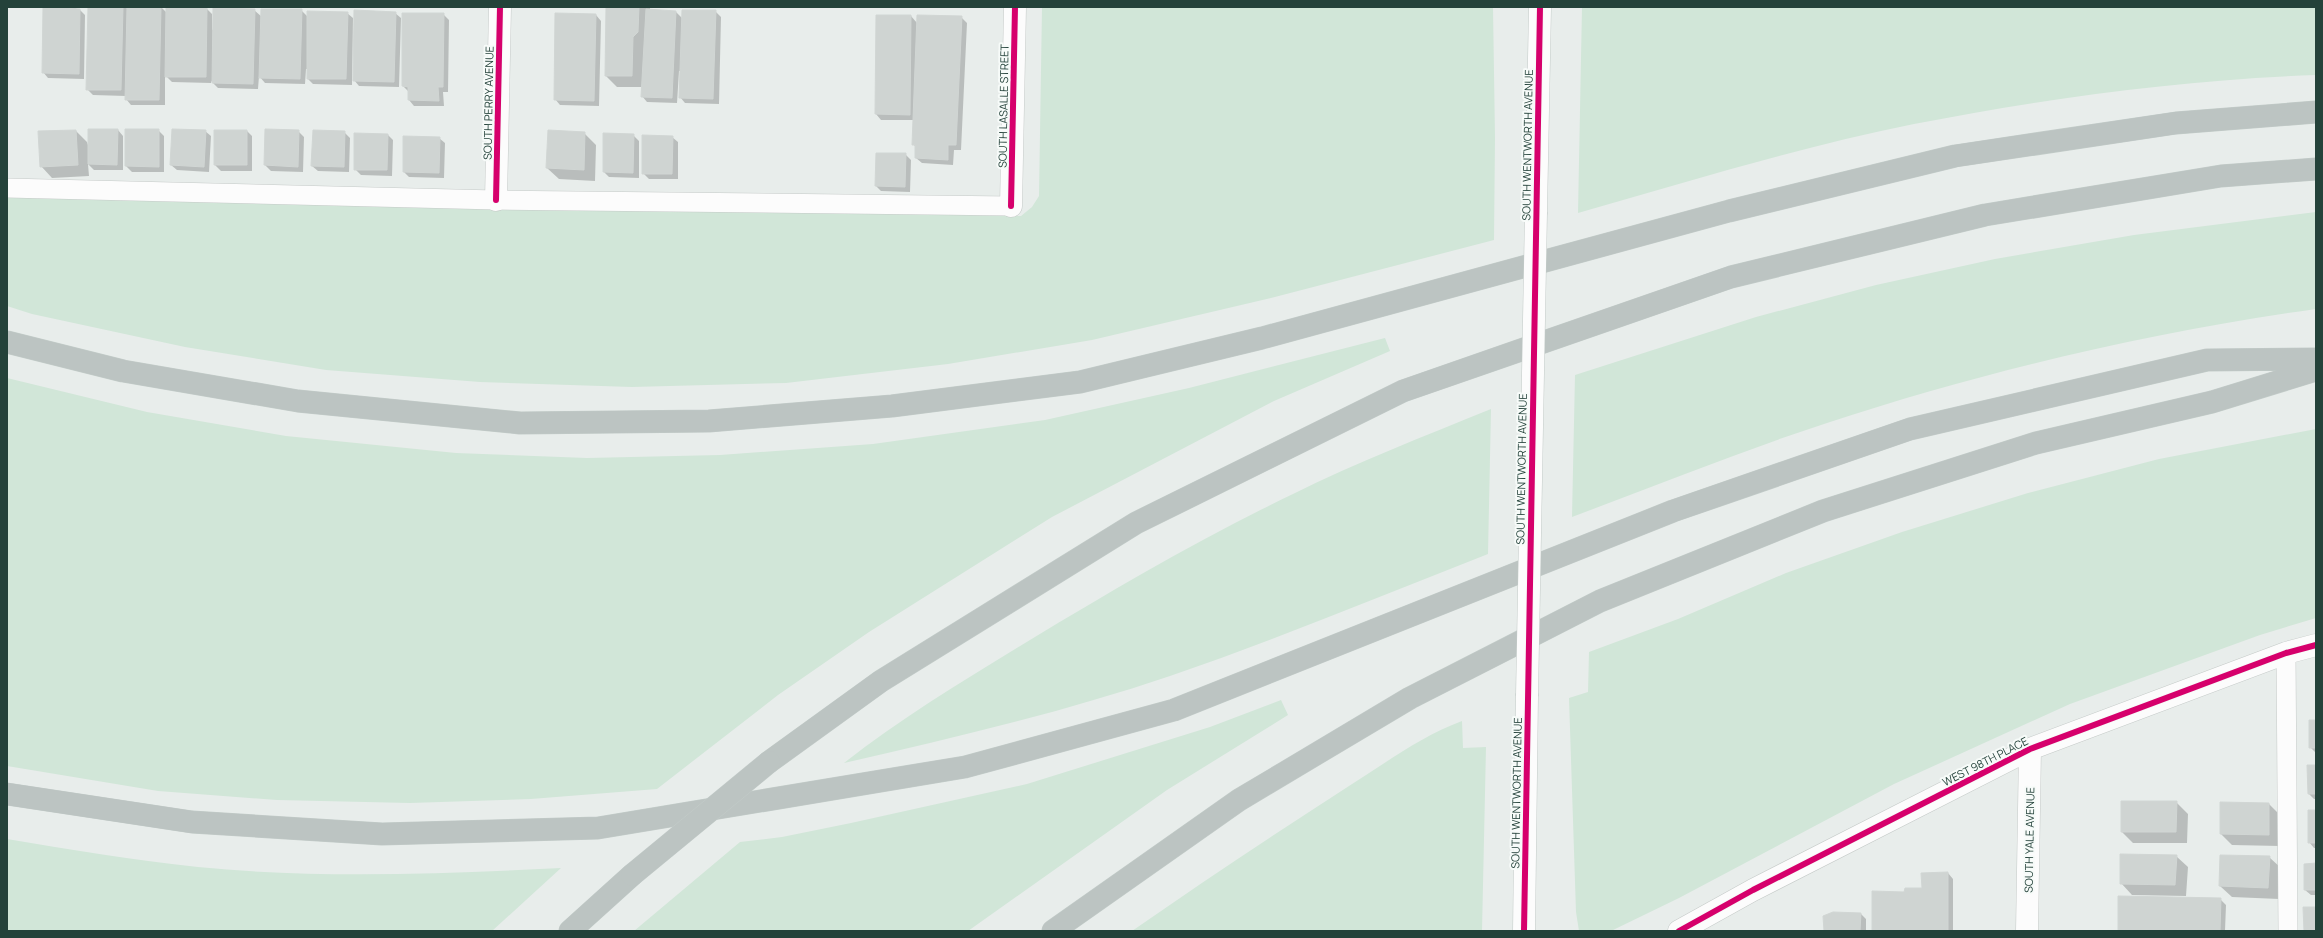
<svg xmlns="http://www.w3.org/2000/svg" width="2323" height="938" font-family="Manrope,sans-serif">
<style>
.green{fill:#d1e6d8}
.shadow{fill:#0003}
.building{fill:#cfd4d2;stroke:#d1d6d4}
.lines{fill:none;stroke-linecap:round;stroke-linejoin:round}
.lane-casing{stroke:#c5cac8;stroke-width:20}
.street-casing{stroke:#c5cac8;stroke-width:23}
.secondary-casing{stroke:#c3cbc8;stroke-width:23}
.highway-casing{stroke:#c3ccc9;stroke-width:23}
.lane{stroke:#fcfcfc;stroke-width:19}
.street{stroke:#fcfcfc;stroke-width:22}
.secondary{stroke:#fcfcfc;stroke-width:22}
.highway{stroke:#bcc4c2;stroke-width:22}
.secondary-bridge-casing{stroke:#c3cbc8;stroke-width:23;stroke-linecap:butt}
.highway-bridge-casing{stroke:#c3ccc9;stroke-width:23;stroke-linecap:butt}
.secondary-bridge{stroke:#fcfcfc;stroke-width:22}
.highway-bridge{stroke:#bcc4c2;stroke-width:22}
.cycleway-casing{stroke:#f7fbf9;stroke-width:8}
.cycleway{stroke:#d6006c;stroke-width:6}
.labels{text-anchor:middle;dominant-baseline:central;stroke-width:4;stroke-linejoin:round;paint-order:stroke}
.street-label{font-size:11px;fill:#24423a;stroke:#f7fbf9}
</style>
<rect width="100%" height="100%" fill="#e8edeb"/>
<path class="green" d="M1042,7H1493L1495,138L1494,240L1271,298L1092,340L948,364L786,383L632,387L480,382L326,370L185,347L32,314L7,306V197L1021,216L1032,207L1039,196Z
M1582,7H2316V75C2181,80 2047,98 1914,124C1800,147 1689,181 1578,213Z
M2316,212V309C2151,332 1986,371 1827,423C1741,451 1657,485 1572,517L1575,375L1756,317L1876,285L1995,259L2134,235Z
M1385,338L1390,351L1274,401L1052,517L869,632L778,695L657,789L531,799L410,803L277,800L158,791L7,766V378L147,412L286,436L456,453L587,458L720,455L873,444L1045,420L1189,388Z
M1491,409L1488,554C1383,595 1278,639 1170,676C1064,712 953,738 844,763C903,717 966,679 1030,640C1116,588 1203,537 1293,494C1357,462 1425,436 1491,409Z
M2316,429V618L2260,635L2070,704L1894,784L1679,898L1611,931H1579L1576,912L1569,698L1588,692L1589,652L1678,619L1786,573L1902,532L2028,493L2159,459Z
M1281,700L1288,715L1167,790L968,931H634L740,842L782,837L851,823L1027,784L1210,727Z
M1462,721L1463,748L1486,747L1482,931H1132C1204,881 1276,833 1349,786C1386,763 1421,736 1462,721Z
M7,839C71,850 134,860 198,867C319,879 440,874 561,868L492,931H7Z"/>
<path class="shadow" d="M44,7H72L80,10L85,15L84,79L48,78L43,72Z
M89,7H125L128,9V7H161L167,13L207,9L212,14V30L254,10L262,17L301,10L308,17L347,13L353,18L352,85L313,84L308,79V69H306L305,84L265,83L259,76L258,89L218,88L211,81V83L172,82L165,75V105H131L126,99V96L93,95L87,89Z
M607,7H650V10L676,12L683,19L715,11L721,17L719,104L685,103L680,97L681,71H679L677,103L647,102L642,96V87H617L606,76Z
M395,13L401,18L399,87L359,86L354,80Z
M443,14L449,20L448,92H443L444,106H414L409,100V92L403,86Z
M596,15L601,21L599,106L560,105L555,99Z
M911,16L917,23L961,17L967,23L961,150H954L953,165L922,163L916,158V147L913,144L914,120H881L876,114Z
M118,130L123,136V170H94L88,164L89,176L52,178L41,166L76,131L87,142L89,148Z
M158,130L164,136V172H132L126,166Z
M266,130L298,131L304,137L303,172L271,171L265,165Z
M205,131L211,136L209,172L177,170L171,165Z
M215,131H247L252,136V171H221L215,165Z
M344,132L350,138L349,172L318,171L312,166Z
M584,133L596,145L595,181L559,179L547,168Z
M388,135L393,140L392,176L361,175L355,169Z
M633,135L639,141V178L609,177L604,172Z
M672,137L678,142V179H649L643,173Z
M439,138L445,143L444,178L409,177L404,172Z
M905,154L911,160L910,192L881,191L876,186Z
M2316,721V753L2310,747Z
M2316,766V799H2314L2309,794Z
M2176,802L2188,814L2187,843H2133L2122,832Z
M2269,804L2280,815V846L2232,845L2221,834Z
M2316,811V848H2314L2309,842Z
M2176,856L2188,867L2186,896L2132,895L2121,883Z
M2269,857L2281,868L2279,899L2232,897L2220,886Z
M2316,864V895H2311L2305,890Z
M1948,873L1953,879V931H1873L1905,893L1923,889Z
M2220,899L2226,905L2225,931H2119Z
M1861,914L1866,919V931H1825Z"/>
<path class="building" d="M43,7L80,9L79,74L42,73Z
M88,7H123L121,90H86Z
M127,7H161L159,100H125Z
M166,7L207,8L206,77H165Z
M606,7H639L638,32L633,37L632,76H605Z
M213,8L255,9L253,84L212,83Z
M261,9H302L300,79L259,78Z
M646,9L676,11L672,98L641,97Z
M354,10L396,12L394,82L353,81Z
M682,10H716L713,99L679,98Z
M307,11L348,12L346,79H307Z
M402,13H444L443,87H438L439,101L408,100V87L402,86Z
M555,13L596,14L594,101L554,100Z
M876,15H911L910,115L875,114Z
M917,15L962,16L956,145H948V160L915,158V145H912Z
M88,129H118L117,165L88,164Z
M125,129H159V167L125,166Z
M172,129L206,130L204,167L170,165Z
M265,129L299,130L298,167L264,165Z
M76,130L78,165L40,167L38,131Z
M214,130H247V165H214Z
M313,130L345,131L344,167L311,166Z
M548,130L585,132L584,170L546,168Z
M354,133L388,134L387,170H354Z
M603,133L634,134L633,173L603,172Z
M642,135L673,136L672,174H642Z
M403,136L440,137L439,173L403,172Z
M876,153H906L905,187L875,186Z
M2309,720H2316V748H2309Z
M2307,765H2316V794H2308Z
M2121,801H2177L2176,832H2121Z
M2220,802L2269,803V835L2220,834Z
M2308,810H2316V843H2308Z
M2120,854L2177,855L2175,885L2120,884Z
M2220,855L2270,856L2268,888L2219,886Z
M2316,863V890H2304V864Z
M1948,872V931H1872V891L1904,892L1905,888H1922L1921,873Z
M2118,896L2221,898L2220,931H2118Z
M2303,907H2316V931H2304Z
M1833,912L1861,913L1860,931H1824L1823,916Z"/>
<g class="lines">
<g class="lane-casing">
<path id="lane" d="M7,188L496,200L1011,206
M2286,653L2288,931"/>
</g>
<g class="street-casing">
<path id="street" d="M496,200L500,7
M1011,206L1015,7
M1679,931L1753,890L2030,749L2286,653L2316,645
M2027,931L2030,749"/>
</g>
<g class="secondary-casing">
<path id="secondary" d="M1536,212L1540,7
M1524,931L1527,696"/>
</g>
<g class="highway-casing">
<path id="highway" d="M7,342L123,371L298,401L520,423L709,421L892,406L1080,382L1262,338L1729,211L1955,156L2176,123L2316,112
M769,762L881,681L1136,523L1403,391L1731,277L1985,215L2221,176L2316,169
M7,794L192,822L382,834L598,828L965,767L1174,710L1673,511L1910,429L2207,360L2316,359
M570,931L632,875
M1053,931L1239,800L1410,698L1600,601L1823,511L2036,443L2212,402L2316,370"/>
</g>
<use href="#lane" class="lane"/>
<use href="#street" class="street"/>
<use href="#secondary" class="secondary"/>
<use href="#highway" class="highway"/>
<g class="secondary-bridge-casing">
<path id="secondary-bridge" d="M1527,696L1536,212"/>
</g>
<g class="highway-bridge-casing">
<path id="highway-bridge" d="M632,875L769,762"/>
</g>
<use href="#secondary-bridge" class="secondary-bridge"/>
<use href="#highway-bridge" class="highway-bridge"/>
<g class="cycleway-casing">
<path id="cycleway" d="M496,200L500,7
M1011,206L1015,7
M1524,931L1540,7
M1679,931L1753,890L2030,749L2286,653L2316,645"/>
</g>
<use href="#cycleway" class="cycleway"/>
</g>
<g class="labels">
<g class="street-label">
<text transform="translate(488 103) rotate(-89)">SOUTH PERRY AVENUE</text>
<text transform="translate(1003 106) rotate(-89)">SOUTH LASALLE STREET</text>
<text transform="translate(1527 145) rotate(-89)">SOUTH WENTWORTH AVENUE</text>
<text transform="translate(1521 469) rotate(-89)">SOUTH WENTWORTH AVENUE</text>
<text transform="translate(1985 761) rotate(-27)">WEST 98TH PLACE</text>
<text transform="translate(1516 793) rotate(-89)">SOUTH WENTWORTH AVENUE</text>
<text transform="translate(2029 840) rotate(-89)">SOUTH YALE AVENUE</text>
</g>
</g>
<rect width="2323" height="938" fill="none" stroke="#24423a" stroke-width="16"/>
</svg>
